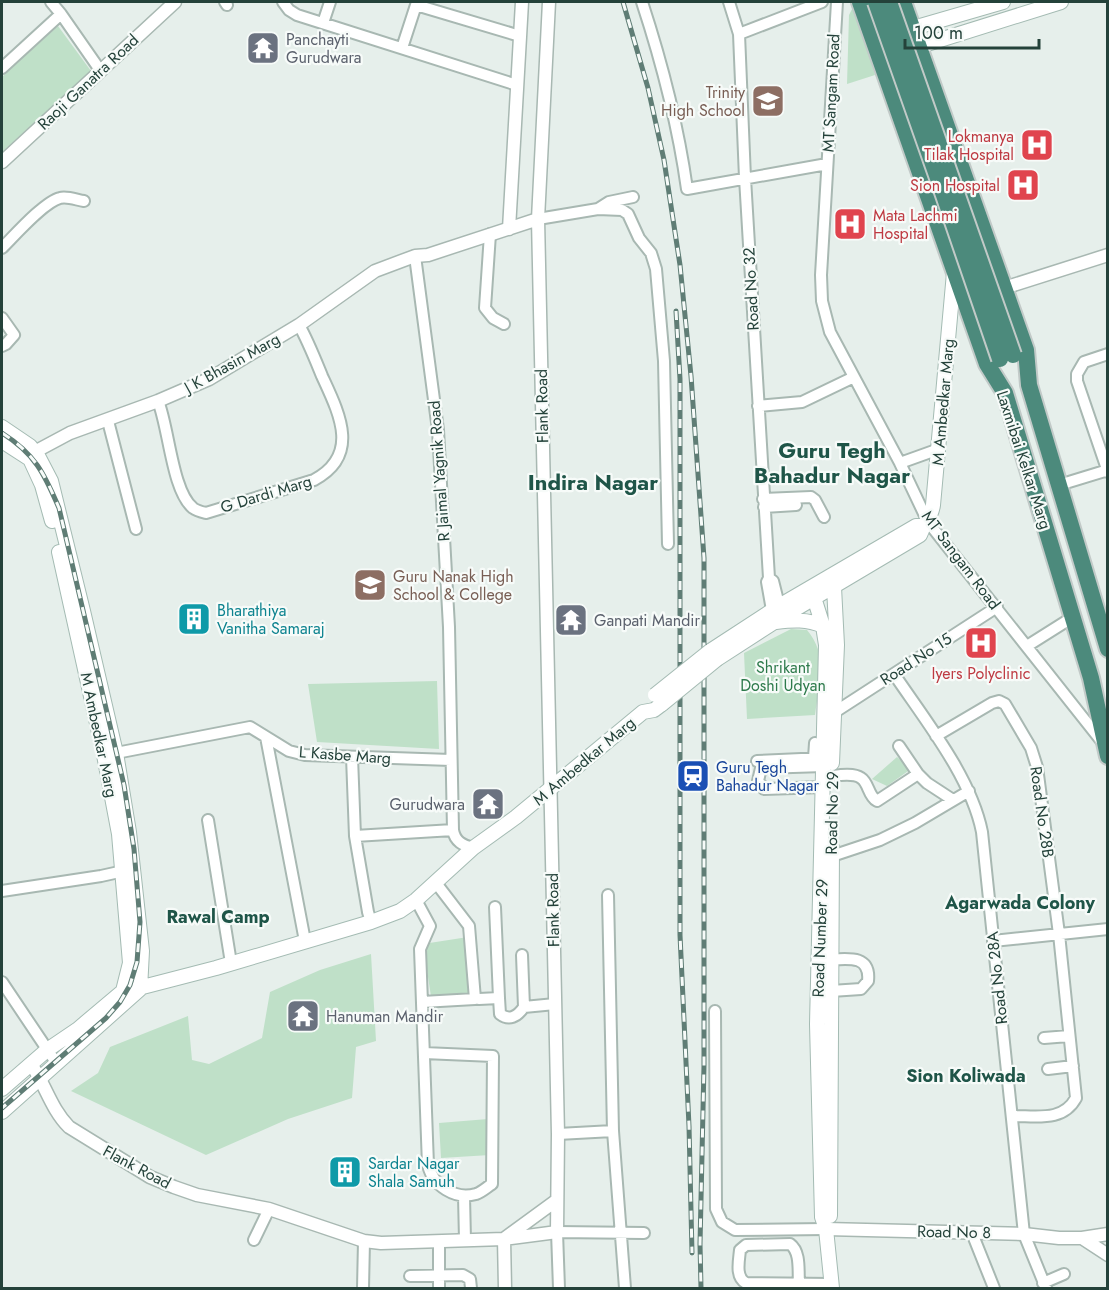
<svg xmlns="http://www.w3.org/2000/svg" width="1109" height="1290" font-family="Jost,sans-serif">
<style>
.green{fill:#bfe0c8}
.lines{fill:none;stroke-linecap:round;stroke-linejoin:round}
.minor-casing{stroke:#a8b8b2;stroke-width:14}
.tertiary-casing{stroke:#a8b8b2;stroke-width:15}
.secondary-casing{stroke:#a4bbb3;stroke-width:16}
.trunk-casing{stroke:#c2cac8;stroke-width:20}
.minor{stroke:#fff;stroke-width:10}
.tertiary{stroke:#fff;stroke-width:12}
.secondary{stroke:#fff;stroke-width:14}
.trunk{stroke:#4c8a7c;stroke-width:16}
.rail-casing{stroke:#5f7d75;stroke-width:5}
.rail{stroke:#f7fbf9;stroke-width:3;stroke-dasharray:9;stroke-linecap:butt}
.secondary-bridge-casing{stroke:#a4bbb3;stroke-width:16;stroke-linecap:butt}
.trunk-bridge-casing{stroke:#c2cac8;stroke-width:20;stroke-linecap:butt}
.secondary-bridge{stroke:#fff;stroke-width:14}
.trunk-bridge{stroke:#4c8a7c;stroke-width:16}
.labels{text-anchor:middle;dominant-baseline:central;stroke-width:4.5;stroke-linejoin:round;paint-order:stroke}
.worship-label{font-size:16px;fill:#5b616d;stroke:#f7fbf9;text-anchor:start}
.street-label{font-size:16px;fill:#24423a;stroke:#f7fbf9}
.education-label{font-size:16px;fill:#785e54;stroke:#f7fbf9;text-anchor:end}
.health-label{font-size:16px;fill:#be3a42;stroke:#f7fbf9;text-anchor:end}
.culture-label{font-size:16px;fill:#0d838f;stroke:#f7fbf9;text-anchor:start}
.park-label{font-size:16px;fill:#2d7a4b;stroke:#f7fbf9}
.transit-label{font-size:16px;fill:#164399;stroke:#f7fbf9;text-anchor:start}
.neighbourhood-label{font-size:18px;font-weight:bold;fill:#1f5548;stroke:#f7fbf9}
.district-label{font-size:22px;font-weight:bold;fill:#1f5548;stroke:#f7fbf9}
</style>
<rect width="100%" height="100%" fill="#e6efeb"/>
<path class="green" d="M854,5L856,9L875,75L847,84L849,15Z
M58,26L91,71L2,152V77Z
M791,629L807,630C829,656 819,683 815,715L747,719L744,653Z
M437,681L439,749L317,742L308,684Z
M897,757L911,769L887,786L872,779Z
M468,937L476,996L432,1003L423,944Z
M371,954L376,1041L356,1047L352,1098L288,1119L206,1155L71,1091L98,1073L110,1047L188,1016L192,1060L209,1064L262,1038L270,992L320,970Z
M488,1119L490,1155L441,1158L439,1123Z"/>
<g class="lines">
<g class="minor-casing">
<path id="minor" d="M225,2L227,5
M283,2L289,10L297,15L517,85
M642,2C662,63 678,125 687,189L827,164
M729,2L739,34L745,178L769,578
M837,2L821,275L822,301L830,332L900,463L928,522L1103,743
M61,14L100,70
M323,23L330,2
M739,34L822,2
M402,48L416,5L520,36
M2,68L61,14L51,2
M598,209L622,210L628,214L639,238L651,253L656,269L664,361L668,544
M538,219L598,209L609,202L633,197
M490,234L485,308L493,318L504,324
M2,248C15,235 44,202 60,198C67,196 77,200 84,201
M415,256L438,430L449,627L453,830C455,842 463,845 473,848
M2,318L14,335L6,344L2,346
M1108,354L1084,362L1077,374V381L1108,472
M158,401C169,428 172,491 193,508C197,511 202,512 206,513L314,480C361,455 339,413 322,376C315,359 308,341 299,325
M758,406L802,402L854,377
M108,421L136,529
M900,463L939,449
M1059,485L1108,470
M763,499L811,497L815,500L824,517
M764,507L796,505
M773,616L767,582L769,578L773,581L781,613
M1027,646L1073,617
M894,674C925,720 971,777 982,832L1024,1234L1046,1288
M830,712H835L997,607
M936,736L992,703L999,701L1005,704L1031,748L1037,767L1059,934L1076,1098C1063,1122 1037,1116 1013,1116
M266,737L305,941
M899,746L918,774L927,783L953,800
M111,754L250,727L289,751L305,755L451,760
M352,757L355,836L368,912L371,922
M814,758L815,743
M757,761L824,758
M832,776C840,775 854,773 861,778C869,783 868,796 877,801L918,774
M823,787L764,789L758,781L761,768L824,766
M208,820L231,963
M355,836L453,830
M826,858L880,840L915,823L969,791
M2,891L101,876L128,870
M416,900L430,926L420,949L428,1165C433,1186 455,1200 476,1194C482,1192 487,1187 492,1184L493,1056L424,1053
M993,941L1108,929
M522,955L524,1007
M825,960C845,959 871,953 868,981L861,989L831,991
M2,982L57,1064
M499,998L500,1014C509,1021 517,1017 524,1007L555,1004
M479,999L499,998L495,907
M422,1002L475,999L469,926L436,883
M715,1011L716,1209L722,1222L735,1230L826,1229
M1044,1038L1069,1036
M1048,1069L1073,1066
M613,1131L625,1288
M558,1134L613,1131L608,895
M464,1196L465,1240
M972,1233L994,1288
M254,1240L269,1209
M439,1241V1288
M410,1276L463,1275L470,1279L471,1288
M1043,1283L1064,1274
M799,1284C798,1271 801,1252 790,1244L746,1245L740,1250C739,1261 735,1277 746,1283L832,1284
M363,1288L364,1241
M559,1288L557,1232L644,1233"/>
</g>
<g class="tertiary-casing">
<path id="tertiary" d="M2,162L175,2
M509,229L522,2
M1004,288L1108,255
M27,456L70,433L158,401L209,379L299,325L375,271L415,256L428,255L538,219
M31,1064C45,1084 51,1109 69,1127L150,1177L174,1187L197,1195L269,1209L364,1241L381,1243L504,1239L557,1232L558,1134L538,219L549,2
M826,1229L1024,1234L1059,1238H1082L1108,1234
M505,1238L557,1200
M1082,1238L1108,1255
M504,1239L505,1288"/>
</g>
<g class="secondary-casing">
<path id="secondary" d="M903,31L1003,2
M911,49L1061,2
M2,427L30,446L38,456L51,481L83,611L116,753L129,832L142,951L140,989L2,1112
M2,441L30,459L42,485L52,521
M830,576L834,587L837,645L832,763
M811,588L823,626L826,645L817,1024L822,1217L826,1229L832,1288
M776,622C793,620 807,619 823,626
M710,651L779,606L916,526H923
M717,659L782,617L920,535C924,523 931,519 933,505L954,273
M131,990L216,968L371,922L400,911L416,900L473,848L516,817L643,712L654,710L662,704
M2,1089L47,1050L78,1029L123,991L130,963L119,834L104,755L59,552
M830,1216L832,848"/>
</g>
<g class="trunk-casing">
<path id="trunk" d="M860,2L987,364L1005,393L1091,678L1108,756
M903,2L1026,350L1029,385L1108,649"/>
</g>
<use href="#minor" class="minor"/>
<use href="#tertiary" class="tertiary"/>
<use href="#secondary" class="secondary"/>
<use href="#trunk" class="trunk"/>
<g class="rail-casing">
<path id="rail" d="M623,2L648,88L664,160L680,265L691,376L704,558V1065L700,1244L701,1288
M676,311L680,379V935L689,1126L692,1253
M2,433C35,454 44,473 59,508L124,785L134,849L140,922L137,962L130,985L120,1002L106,1018L2,1108"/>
</g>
<use href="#rail" class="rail"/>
<g class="secondary-bridge-casing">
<path id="secondary-bridge" d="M655,695L710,651
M662,704L717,659"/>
</g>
<g class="trunk-bridge-casing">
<path id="trunk-bridge" d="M876,2L944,195L1000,359
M889,2L1013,355"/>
</g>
<use href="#secondary-bridge" class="secondary-bridge"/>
<use href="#trunk-bridge" class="trunk-bridge"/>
</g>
<defs>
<g id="temple-square" transform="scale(1.725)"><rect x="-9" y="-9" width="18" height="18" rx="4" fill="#6b7280" stroke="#f7fbf9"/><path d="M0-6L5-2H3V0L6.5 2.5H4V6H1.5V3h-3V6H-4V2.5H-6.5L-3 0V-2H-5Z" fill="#fff"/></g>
<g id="school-square" transform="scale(1.725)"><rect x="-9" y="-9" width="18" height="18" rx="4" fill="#8d6e63" stroke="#f7fbf9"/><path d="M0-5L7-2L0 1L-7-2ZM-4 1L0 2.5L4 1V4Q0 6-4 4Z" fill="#fff"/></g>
<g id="hospital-square" transform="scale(1.725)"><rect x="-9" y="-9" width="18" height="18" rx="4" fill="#e0444e" stroke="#f7fbf9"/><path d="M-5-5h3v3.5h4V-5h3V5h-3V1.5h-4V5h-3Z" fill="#fff"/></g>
<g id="university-square" transform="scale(1.725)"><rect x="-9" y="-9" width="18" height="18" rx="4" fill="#8d6e63" stroke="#f7fbf9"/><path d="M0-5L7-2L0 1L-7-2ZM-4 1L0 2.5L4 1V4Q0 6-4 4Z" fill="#fff"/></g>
<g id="building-square" transform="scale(1.725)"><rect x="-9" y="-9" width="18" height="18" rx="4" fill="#0f9aa8" stroke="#f7fbf9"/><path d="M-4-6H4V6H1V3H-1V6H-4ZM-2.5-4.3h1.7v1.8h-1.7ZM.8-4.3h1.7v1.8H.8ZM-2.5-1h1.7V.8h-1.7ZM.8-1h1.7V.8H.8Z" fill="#fff"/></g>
<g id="station-square" transform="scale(1.725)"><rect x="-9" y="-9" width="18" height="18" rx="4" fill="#1a4fb4" stroke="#f7fbf9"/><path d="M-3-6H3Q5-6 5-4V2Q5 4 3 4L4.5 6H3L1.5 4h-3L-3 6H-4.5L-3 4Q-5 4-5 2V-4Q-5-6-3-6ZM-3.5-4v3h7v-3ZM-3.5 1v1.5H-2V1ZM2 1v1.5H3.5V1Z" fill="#fff"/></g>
</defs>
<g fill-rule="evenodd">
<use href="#temple-square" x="263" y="48"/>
<use href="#school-square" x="768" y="101"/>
<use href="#hospital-square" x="1037" y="145"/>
<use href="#hospital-square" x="1023" y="185"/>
<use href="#hospital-square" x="850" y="224"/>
<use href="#university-square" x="370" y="585"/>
<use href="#building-square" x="194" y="619"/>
<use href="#temple-square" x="571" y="620"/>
<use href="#hospital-square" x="981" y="643"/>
<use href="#station-square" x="693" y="776"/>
<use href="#temple-square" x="488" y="804"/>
<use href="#temple-square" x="303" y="1016"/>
<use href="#building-square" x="345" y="1172"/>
</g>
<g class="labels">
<g class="worship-label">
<text x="286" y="39">Panchayti<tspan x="286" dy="18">Gurudwara</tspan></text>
<text x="594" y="620">Ganpati Mandir</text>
<text x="465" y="804" text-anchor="end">Gurudwara</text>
<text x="326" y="1016">Hanuman Mandir</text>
</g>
<g class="street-label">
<text transform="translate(88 82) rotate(-43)">Raoji Ganatra Road</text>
<text transform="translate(831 93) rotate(-87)">MT Sangam Road</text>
<text transform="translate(751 289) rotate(-93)">Road No 32</text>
<text transform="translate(232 363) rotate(-29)">J K Bhasin Marg</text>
<text transform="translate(943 402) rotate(-85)">M Ambedkar Marg</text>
<text transform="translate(542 406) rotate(-91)">Flank Road</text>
<text transform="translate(1024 460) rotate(72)">Laxmibai Kelkar Marg</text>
<text transform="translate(439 471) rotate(-94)">R Jaimal Yagnik Road</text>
<text transform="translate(266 494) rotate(-17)">G Dardi Marg</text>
<text transform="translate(961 560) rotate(53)">MT Sangam Road</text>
<text transform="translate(916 659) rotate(-33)">Road No 15</text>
<text transform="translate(99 735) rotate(78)">M Ambedkar Marg</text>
<text transform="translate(345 755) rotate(4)">L Kasbe Marg</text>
<text transform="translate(584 761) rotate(-40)">M Ambedkar Marg</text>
<text transform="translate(1042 812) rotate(82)">Road No 28B</text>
<text transform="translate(832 813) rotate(-89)">Road No 29</text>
<text transform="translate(553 910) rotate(-91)">Flank Road</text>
<text transform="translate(820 938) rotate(-88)">Road Number 29</text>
<text transform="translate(997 978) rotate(-96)">Road No 28A</text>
<text transform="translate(137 1167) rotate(28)">Flank Road</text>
<text transform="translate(954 1232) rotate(1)">Road No 8</text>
</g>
<g class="education-label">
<text x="745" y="92">Trinity<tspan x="745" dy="18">High School</tspan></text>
<text x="393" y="576" text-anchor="start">Guru Nanak High<tspan x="393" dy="18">School &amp; College</tspan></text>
</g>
<g class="health-label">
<text x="1014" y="136">Lokmanya<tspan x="1014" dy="18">Tilak Hospital</tspan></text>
<text x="1000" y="185">Sion Hospital</text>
<text x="873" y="215" text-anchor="start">Mata Lachmi<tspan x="873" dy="18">Hospital</tspan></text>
<text x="981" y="673" text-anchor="middle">Iyers Polyclinic</text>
</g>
<g class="culture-label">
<text x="217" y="610">Bharathiya<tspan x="217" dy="18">Vanitha Samaraj</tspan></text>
<text x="368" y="1163">Sardar Nagar<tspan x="368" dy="18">Shala Samuh</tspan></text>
</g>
<g class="park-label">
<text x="783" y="667">Shrikant<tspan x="783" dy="18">Doshi Udyan</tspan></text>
</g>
<g class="transit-label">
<text x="716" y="767">Guru Tegh<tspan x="716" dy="18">Bahadur Nagar</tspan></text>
</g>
<g class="neighbourhood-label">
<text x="1020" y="903">Agarwada Colony</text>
<text x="218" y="917">Rawal Camp</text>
<text x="966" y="1076">Sion Koliwada</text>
</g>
<g class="district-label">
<text x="832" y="450">Guru Tegh<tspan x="832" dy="25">Bahadur Nagar</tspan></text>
<text x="593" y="482">Indira Nagar</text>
</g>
</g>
<rect width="1109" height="1290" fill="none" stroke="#24423a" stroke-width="6"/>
<path d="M905 39v9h134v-9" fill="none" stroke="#24423a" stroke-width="3"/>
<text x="914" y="39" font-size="18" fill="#24423a" stroke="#f7fbf9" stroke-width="4.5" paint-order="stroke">100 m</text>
</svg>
